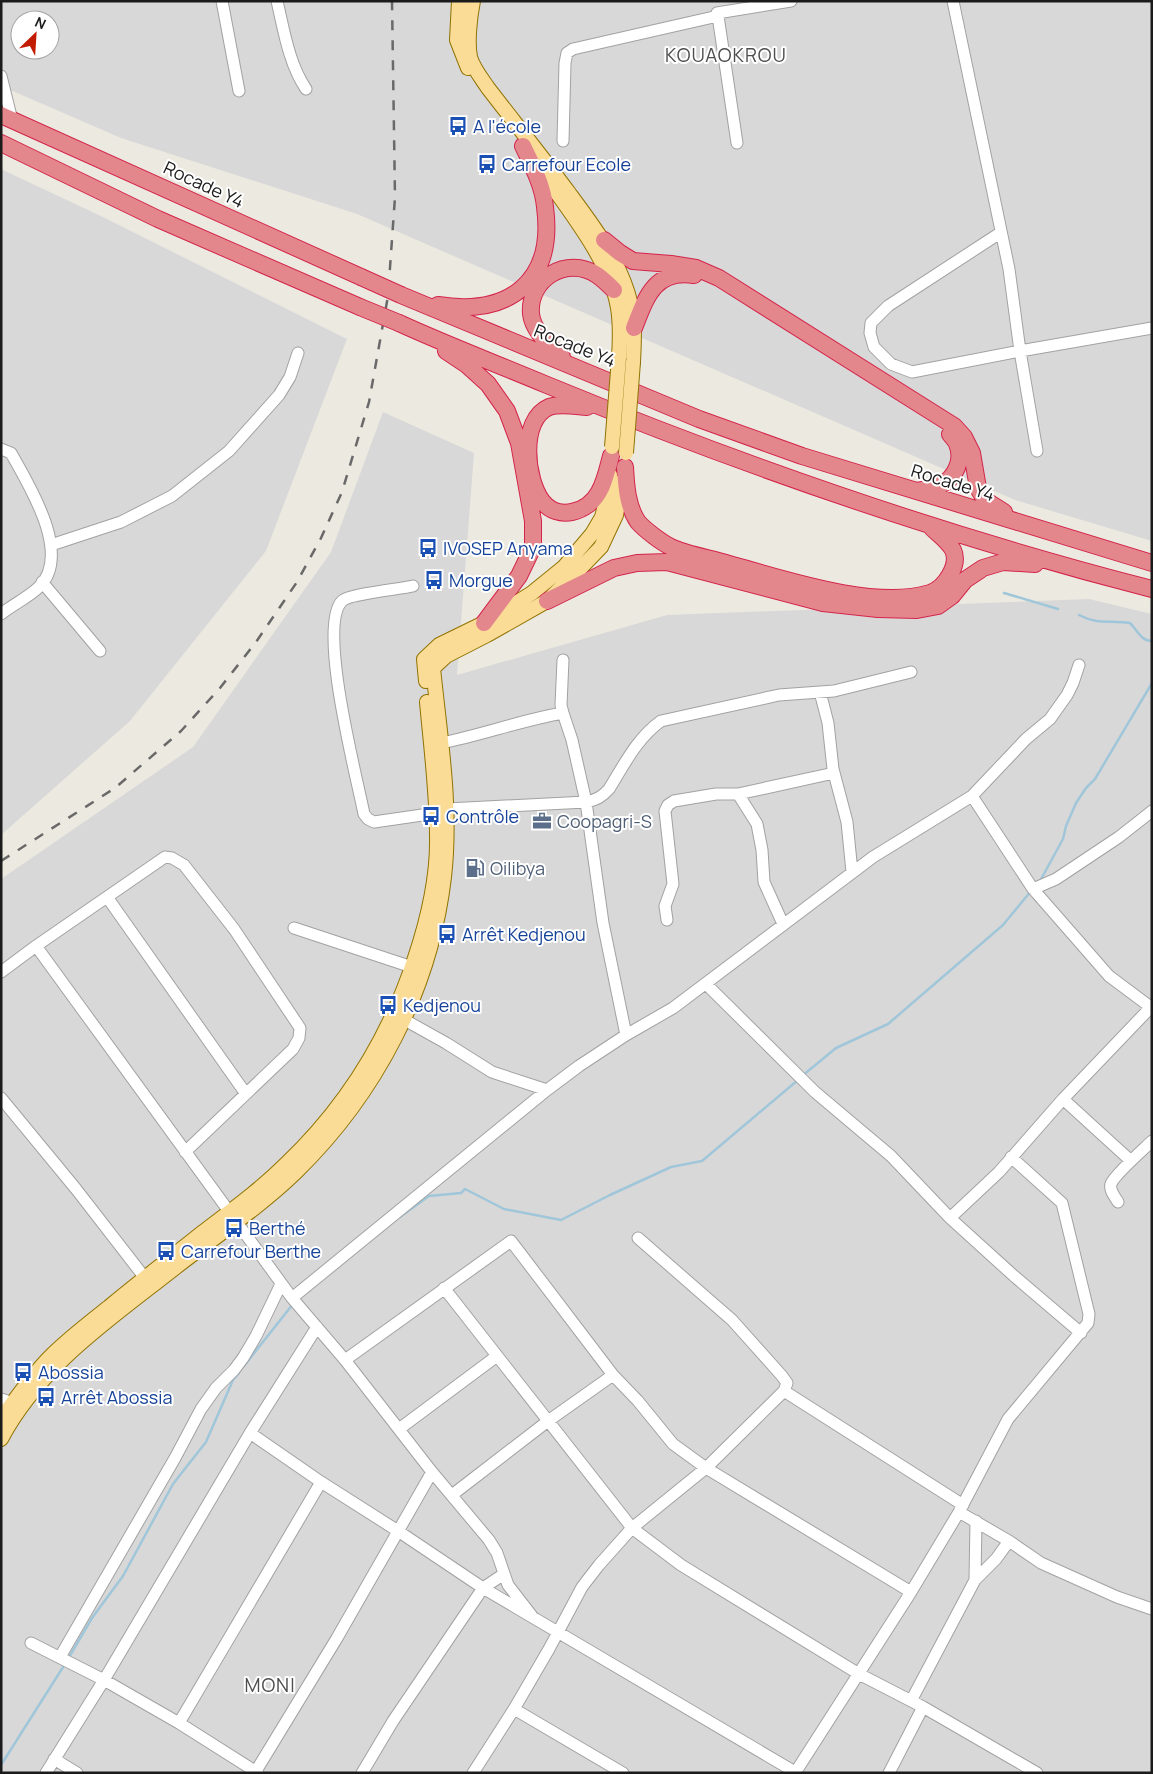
<svg xmlns="http://www.w3.org/2000/svg" width="1153" height="1774" font-family="Manrope,sans-serif">
<style>
.residential{fill:#d9d8d8;fill-rule:evenodd}
.lines{fill:none;stroke-linecap:round;stroke-linejoin:round}
.stream{stroke:#a0c6da;stroke-width:2.5}
.minor-casing{stroke:#a2a2a2;stroke-width:13}
.major-casing{stroke:#907302;stroke-width:16}
.highway-casing{stroke:#d3254b;stroke-width:18}
.minor{stroke:#fff;stroke-width:11}
.major{stroke:#fadc97;stroke-width:14}
.highway{stroke:#e4878d;stroke-width:16}
.rail{stroke:#696969;stroke-width:2.5;stroke-dasharray:10 10;stroke-linecap:butt}
.major-bridge-casing{stroke:#907302;stroke-width:16;stroke-linecap:butt}
.highway-bridge-casing{stroke:#d3254b;stroke-width:18;stroke-linecap:butt}
.major-bridge{stroke:#fadc97;stroke-width:14}
.highway-bridge{stroke:#e4878d;stroke-width:16}
.labels{text-anchor:middle;dominant-baseline:central;stroke-width:4;stroke-linejoin:round;paint-order:stroke}
.transit-label{font-size:18px;fill:#164399;stroke:#fff;text-anchor:start}
.street-label{font-size:18px;fill:#1b1b1b;stroke:#fff}
.service-label{font-size:18px;fill:#4e5e75;stroke:#fff;text-anchor:start}
.neighbourhood-label{font-size:19px;letter-spacing:1px;fill:#4e4e4e;stroke:#fff}
</style>
<rect width="100%" height="100%" fill="#eceae0"/>
<path class="residential" d="M1,1H1152V541L1015,500L357,214L121,138L1,86ZM20,20H50V50H20Z
M1,169L103,217L347,339L266,551L130,721L1,835Z
M383,412L474,453L457,675L667,615L1089,599L1152,614V1773H1V879L193,747L331,552Z"/>
<g class="lines">
<path class="stream" d="M1004,593L1058,609
M1079,615C1098,625 1109,620 1130,623C1137,630 1141,641 1152,641
M1040,881L1063,839L1066,826L1076,803L1086,788L1095,779L1152,683
M802,1076L836,1048L888,1024L1003,925L1031,891
M400,1217L429,1196L461,1193L465,1189L504,1209L561,1220L610,1195L671,1167L702,1161L798,1080
M244,1366L293,1304
M68,1659L92,1618L123,1576L173,1484L206,1442L233,1380L239,1373
M1,1765L65,1664"/>
<g class="minor-casing">
<path id="minor" d="M222,1L239,91
M277,1C284,31 289,64 306,89
M953,1L1009,269L1020,351L1037,451
M718,16L737,143
M1,76L12,120
M563,141L565,63L567,53L573,49L718,16L717,13L791,1
M1000,233L888,306L871,323L870,333L874,347L891,364L912,372L1020,351L1152,328
M1,449L11,453C28,484 73,554 39,587C29,597 12,605 1,614
M51,545L121,522L172,496L229,451L279,395L290,377L298,353
M42,582L100,651
M413,586C401,589 349,594 342,601C317,626 357,778 364,814L368,819L374,822L436,813
M820,692L828,723L833,769L847,822L852,872
M563,713L572,740L586,802L603,923L626,1035
M441,743C482,735 522,720 563,713L561,705L563,660
M738,794L757,824L762,850L764,882L783,924
M972,796L1033,889L1109,976L1152,1008
M447,809L586,802C596,800 602,797 609,789C624,765 637,738 661,721L779,695L834,691L911,672
M1033,889L1056,879L1119,837L1152,811
M107,897L246,1094
M667,920L665,906L673,884L665,811L668,805L674,801L716,794H738L834,773
M294,928L412,967
M36,946L292,1298L345,1360L432,1472L489,1540L497,1553L508,1585L532,1616
M1,972L36,946L165,857L172,858L184,865L234,929L300,1028L299,1038L293,1049L185,1152
M706,984L815,1092L891,1156L950,1218L1014,1276L1081,1333
M403,1019L446,1043L492,1072L547,1090L579,1066L626,1035L673,1008L873,857L972,796L1026,739L1050,719L1067,695L1073,683L1079,665
M1,1098L76,1189L145,1278
M1063,1099L1131,1161
M1118,1202C1115,1197 1109,1190 1111,1184C1114,1175 1144,1149 1152,1141
M950,1218L999,1172L1063,1099L1152,1006
M444,1288L632,1528L681,1565L859,1674L923,1707L1037,1773
M292,1298L547,1090
M345,1360L511,1241L613,1375L548,1421L452,1495
M613,1375L638,1401L673,1444L706,1468L911,1592
M784,1391L963,1505
M1,1399L13,1403
M399,1429L497,1356
M250,1433L321,1482L398,1531L483,1588L795,1772
M959,1512L1009,1541L1041,1563L1117,1597L1152,1609
M975,1580L996,1559L1009,1541
M31,1643L104,1680L179,1723L258,1773
M60,1657L175,1458L201,1409L216,1388L234,1370L243,1358L256,1336L281,1284
M911,1701L975,1580L976,1521
M514,1709L623,1773
M179,1723L321,1482
M54,1759L77,1773
M256,1771L337,1638L432,1472
M46,1773L104,1680L250,1433L317,1327
M362,1773L393,1721L483,1588L504,1574
M473,1773L514,1709L549,1649L582,1587L599,1565L632,1528L706,1468L784,1391L787,1383L782,1376L732,1320L638,1238
M795,1773L911,1592L959,1512L1008,1419L1088,1323L1089,1314L1062,1203L1011,1157
M889,1773L923,1707"/>
</g>
<g class="major-casing">
<path id="major" d="M459,1L457,40L468,68
M473,1C470,16 467,42 470,57C473,68 482,79 488,88C515,123 543,158 569,193C595,228 621,262 631,305C635,324 634,343 633,362
M537,165C565,206 610,259 618,308C621,325 620,341 619,358
M426,681L424,659L439,645L484,623L532,593L564,567L592,534L602,517L608,493L610,475
M1,1419C17,1397 32,1375 51,1356C69,1338 89,1323 109,1307C140,1281 172,1257 203,1232C232,1210 261,1189 286,1164C347,1106 389,1038 415,958C428,919 438,877 437,836C437,792 431,747 427,702
M1,1439C40,1365 113,1317 176,1267C216,1236 260,1207 296,1172C376,1094 431,989 444,877C452,807 440,737 433,668L446,656L487,635L547,601L574,575L601,547L616,515L623,480"/>
</g>
<g class="highway-casing">
<path id="highway" d="M1,115L361,277
M1,143L158,219L360,307
M604,240L620,253L633,261L671,264L696,268L719,278L954,426L964,437L972,453L978,488L985,500L1004,512
M401,295L699,419L802,456L1152,563
M438,305C509,316 555,282 545,207C543,185 532,165 523,146
M399,323C447,345 497,364 547,385C744,466 945,536 1152,589
M634,328C646,297 655,269 694,275
M446,351L467,365L488,384L507,411L519,443L533,521V547L519,576L484,623
M562,357C550,347 533,331 531,314C528,279 567,255 597,275C603,279 609,285 614,290
M587,407C575,406 560,403 549,407C519,420 526,480 542,501C558,522 588,512 599,492C605,482 608,467 611,456
M625,467C626,485 627,506 638,522C644,529 662,543 671,547C684,554 714,559 729,564C784,579 874,610 930,593C945,588 960,565 953,550C948,541 939,535 932,528
M917,491C925,489 934,489 941,485C955,478 964,460 957,444C956,441 952,437 950,434
M547,601L614,568L637,563L667,562L823,603L878,609L917,610L938,606L952,596L965,580L983,568L1003,562L1035,564"/>
</g>
<use href="#minor" class="minor"/>
<use href="#major" class="major"/>
<use href="#highway" class="highway"/>
<path class="rail" d="M1,861L115,788L181,731L220,688L256,642L297,582L321,538L342,492L369,402L388,296L395,197L392,1"/>
<g class="major-bridge-casing">
<path id="major-bridge" d="M612,447L619,358
M626,453L633,362"/>
</g>
<g class="highway-bridge-casing">
<path id="highway-bridge" d="M361,277L401,295
M360,307L399,323"/>
</g>
<use href="#major-bridge" class="major-bridge"/>
<use href="#highway-bridge" class="highway-bridge"/>
</g>
<defs>
<g id="bus-bare" transform="scale(1.5)"><path d="M-5-6H5V4H4V6H2V4H-2V6H-4V4H-5ZM-3.5-4V0h7V-4ZM-3.5 1.2v1.5H-2V1.2ZM2 1.2v1.5H3.5V1.2Z" fill="#1a4fb4" stroke="#fff" stroke-width="2.5" paint-order="stroke"/></g>
<g id="office-bare" transform="scale(1.5)"><path d="M-6-3h4V-5.5h4V-3h4V5H-6ZM-1-4.5V-3h2v-1.5ZM-6 0V1H6V0Z" fill="#5c6f8a" stroke="#fff" stroke-width="2.5" paint-order="stroke"/></g>
<g id="fuel-bare" transform="scale(1.5)"><path d="M-5.5-6h7V0h2V4h1.3V-2.5L3-4.5l.8-.8L6-3V5H2.5V1h-1V6h-7ZM-4.2-4.7v3.2H.2V-4.7Z" fill="#5c6f8a" stroke="#fff" stroke-width="2.5" paint-order="stroke"/></g>
</defs>
<g fill-rule="evenodd">
<use href="#bus-bare" x="458" y="126"/>
<use href="#bus-bare" x="487" y="164"/>
<use href="#bus-bare" x="428" y="548"/>
<use href="#bus-bare" x="434" y="580"/>
<use href="#bus-bare" x="431" y="816"/>
<use href="#office-bare" x="542" y="821"/>
<use href="#fuel-bare" x="475" y="868"/>
<use href="#bus-bare" x="447" y="934"/>
<use href="#bus-bare" x="388" y="1005"/>
<use href="#bus-bare" x="234" y="1228"/>
<use href="#bus-bare" x="166" y="1251"/>
<use href="#bus-bare" x="23" y="1372"/>
<use href="#bus-bare" x="46" y="1397"/>
</g>
<g class="labels">
<g class="transit-label">
<text x="473" y="126">A l'école</text>
<text x="502" y="164">Carrefour Ecole</text>
<text x="443" y="548">IVOSEP Anyama</text>
<text x="449" y="580">Morgue</text>
<text x="446" y="816">Contrôle</text>
<text x="462" y="934">Arrêt Kedjenou</text>
<text x="403" y="1005">Kedjenou</text>
<text x="249" y="1228">Berthé</text>
<text x="181" y="1251">Carrefour Berthe</text>
<text x="38" y="1372">Abossia</text>
<text x="61" y="1397">Arrêt Abossia</text>
</g>
<g class="street-label">
<text transform="translate(204 184) rotate(25)">Rocade Y4</text>
<text transform="translate(575 345) rotate(22)">Rocade Y4</text>
<text transform="translate(953 482) rotate(17)">Rocade Y4</text>
</g>
<g class="service-label">
<text x="557" y="821">Coopagri-S</text>
<text x="490" y="868">Oilibya</text>
</g>
<g class="neighbourhood-label">
<text x="726" y="55">KOUAOKROU</text>
<text x="270" y="1685">MONI</text>
</g>
</g>
<rect width="1153" height="1774" fill="none" stroke="#1b1b1b" stroke-width="5"/>
<g transform="translate(35 35) rotate(25)"><circle r="24" fill="#ffffff" stroke="#a4a4a4"/>
<path d="M0-4L9 19L0 12L-9 19Z" fill="#c31b02"/>
<text y="-8" font-size="14" font-weight="bold" text-anchor="middle" fill="#1b1b1b">N</text>
</g>
</svg>
